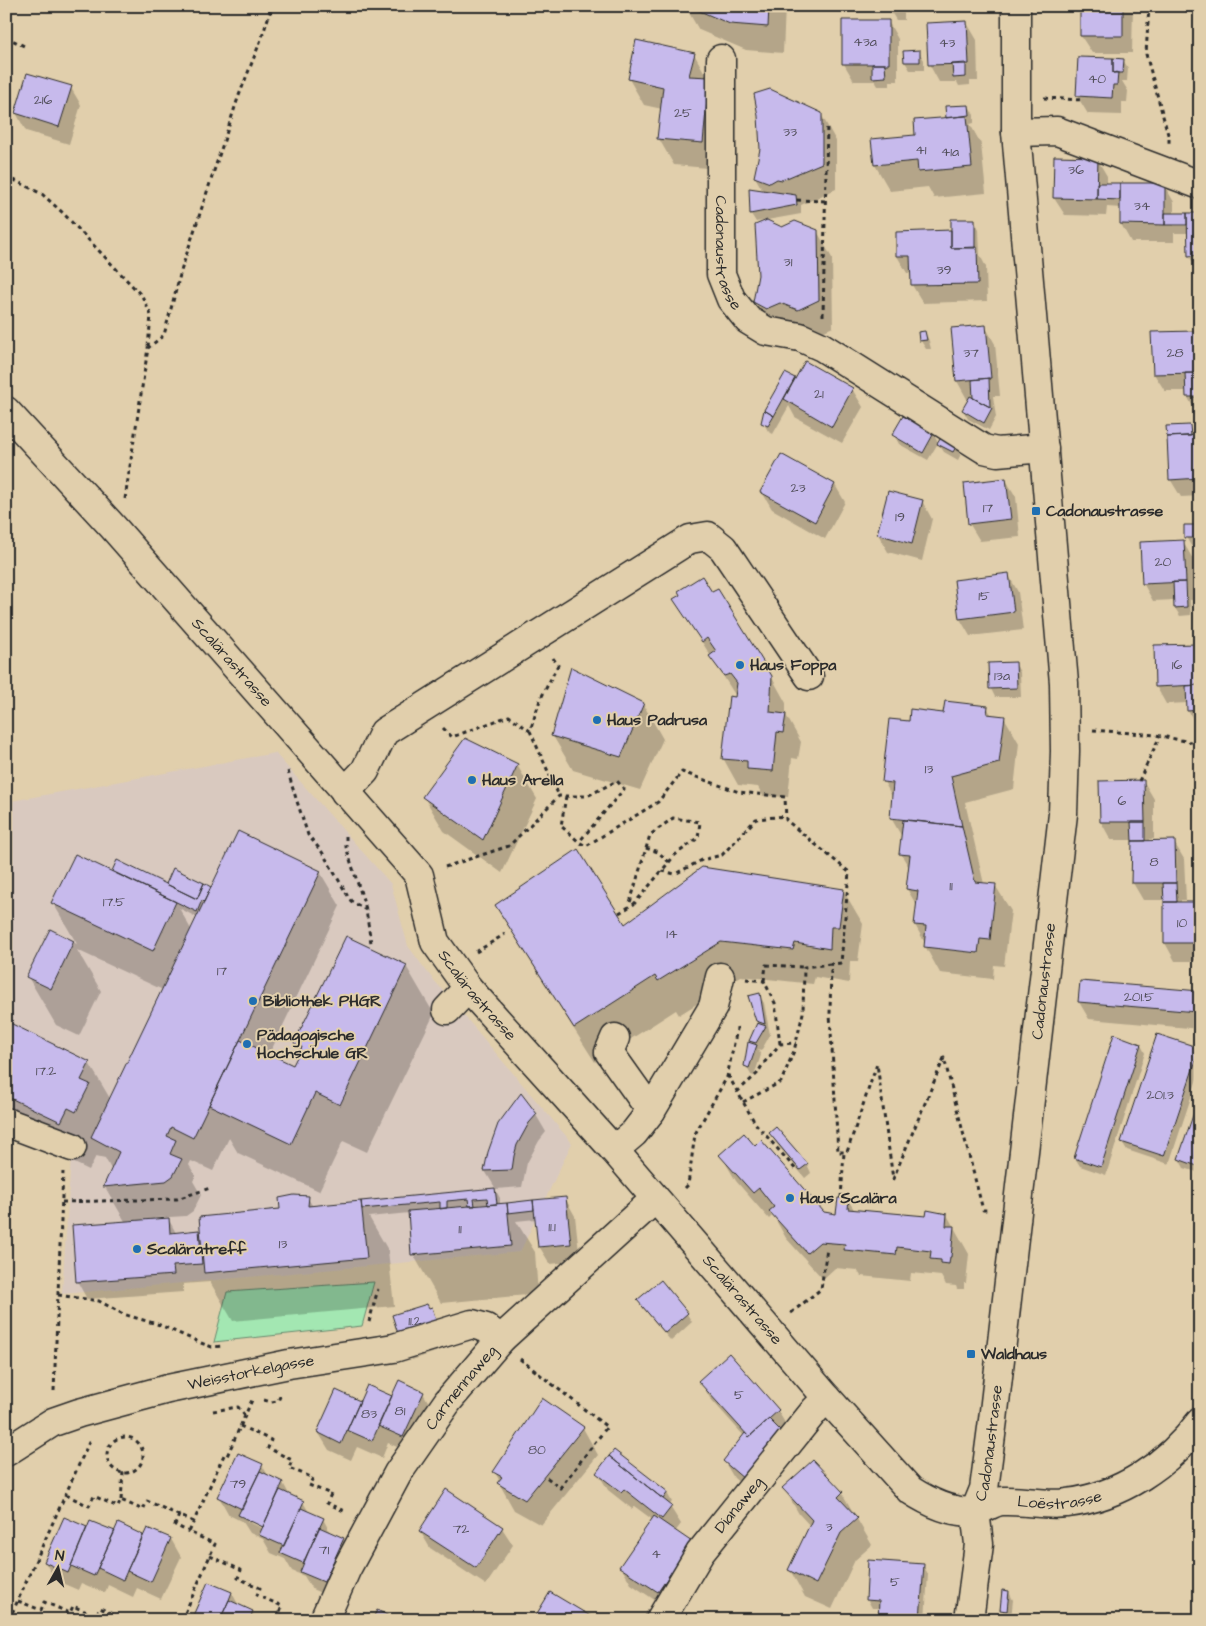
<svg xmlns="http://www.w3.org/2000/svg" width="1206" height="1626" font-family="'Architects Daughter',sans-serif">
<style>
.built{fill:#d9c9bf}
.green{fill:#a3e7b2;stroke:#67896e}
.shadow{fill:#0003;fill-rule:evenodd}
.building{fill:#c7baec;stroke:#2b2b2b}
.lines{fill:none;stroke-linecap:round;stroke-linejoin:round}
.minor-casing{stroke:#2b2b2b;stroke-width:31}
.path{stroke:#2b2b2b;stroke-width:3;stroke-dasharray:4 4;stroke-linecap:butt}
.minor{stroke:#e1cfac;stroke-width:28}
.poi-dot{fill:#1f6fb2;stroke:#e1cfac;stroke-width:2}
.labels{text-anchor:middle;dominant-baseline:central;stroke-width:4;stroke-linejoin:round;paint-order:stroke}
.number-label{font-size:14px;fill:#524f5b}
.street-label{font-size:16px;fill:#2b2b2b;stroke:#e1cfac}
.poi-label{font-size:16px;font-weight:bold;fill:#2b2b2b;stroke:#e1cfac;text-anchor:start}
</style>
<rect width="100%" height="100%" fill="#e1cfac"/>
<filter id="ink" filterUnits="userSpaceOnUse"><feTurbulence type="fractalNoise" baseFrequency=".02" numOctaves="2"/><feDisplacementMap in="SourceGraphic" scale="10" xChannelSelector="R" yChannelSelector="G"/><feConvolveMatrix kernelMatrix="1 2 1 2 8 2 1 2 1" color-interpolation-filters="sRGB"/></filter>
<g filter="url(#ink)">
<path class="built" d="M275,753L391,884L408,946L428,973L572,1143L520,1252L62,1294L72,1142L6,1115V802Z"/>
<path class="green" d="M374,1282L362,1326L214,1342L227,1292Z"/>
<path class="shadow" d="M685,6H785L783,53L746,50L699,30Z
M891,6H902L904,10V20H896L891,12Z
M1082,6H1133L1132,53H1092L1081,36Z
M888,21L898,39V81H890V86H878L875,81H854L844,64Z
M967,23L977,40L978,81H970V85L959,86L957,82H939L929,64Z
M919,52L924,60V70H910L905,62Z
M694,54L708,79L718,169L674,165L659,139L662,109L644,105L629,79Z
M1123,60L1128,68L1127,81H1122L1128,91L1127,102H1122V115L1088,114L1077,96Z
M71,88L81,105L69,144L26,131L16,113Z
M969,106L974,115V123L970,124L981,144L986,193L934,198L928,187L890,191L875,165L872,140L917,136Z
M821,114L836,141V189L801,205V214L756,222L751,214L763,191L755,177Z
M1097,159L1107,176V184L1164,185L1174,202V215L1200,214V273L1189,256V233H1174V242H1131L1121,224V208L1107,207L1106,216L1065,215L1054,198ZM1174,224H1193V226H1174Z
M974,220L979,229L980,255L986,267L987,301L923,303L912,285V273H907L897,256Z
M782,228L817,231L832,258L833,327L813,336L770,328L755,302L759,275Z
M985,326L995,344L1000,396H993L996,417L989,430L968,419L963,410L970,399H967L957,381L952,329Z
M925,332L929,341L931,349H926L921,341L919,333Z
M1196,332L1200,339V405H1192L1187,396V391H1165L1154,374Z
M786,374L796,380L852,389L863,407L842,443L795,417L789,406L773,434L768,431L763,422Z
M1190,426L1195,437H1200V496L1181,497L1170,479Z
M933,434L939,444L956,446L961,454L958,460L944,452L938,443L928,460L899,444L894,435Z
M1006,480L1016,497L1020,537L980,541L969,523Z
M835,485L845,502L825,539L772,509L762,492Z
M922,501L932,519L922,561L888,552L878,534Z
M1200,527V546H1191L1186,537Z
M1183,542L1193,559L1195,600H1190L1191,615L1180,616L1175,608V600L1153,601L1143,583Z
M1008,574L1018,592L1023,630L970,636L960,619Z
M675,599L771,676L786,703V715L801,742L798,759L792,758L788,797L763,796L758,787L738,785L723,758L737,698Z
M1198,645L1200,649V719H1193L1188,711V703L1166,704L1156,686Z
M1015,663L1020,672L1021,697H995L991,689L990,664Z
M643,704L663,739L640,790L573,770L553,736Z
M987,707L992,716L1004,717L1019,743L1014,789L965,802L984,884L995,885L1011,911L1004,966L994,965L993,979L940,973L925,946V943L915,925L917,906L907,889L910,869L901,854L902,837L891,818L893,798L884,782L910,722Z
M517,765L537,799L502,873L444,831L424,797Z
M1101,782H1144L1154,799V839H1149V842H1174L1184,859L1186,900H1181V903H1200V966L1197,961H1175L1165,943V900H1143L1133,883V840H1111L1101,822Z
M113,871L166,885L210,888L211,890L320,872L340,906L269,1055L294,1067L301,1052L296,1043L406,966L434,1014L367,1152L343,1141L319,1191L238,1153L229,1138L213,1171L191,1161L189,1165L196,1176L193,1181L201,1195L193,1211L186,1216L154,1218V1221L169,1220L176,1233L199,1232L202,1237L282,1210L308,1198L313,1207L495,1189L500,1198V1205L532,1201L534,1205L565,1198L575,1216L580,1261L550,1264L539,1246L536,1219L516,1221L535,1252L538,1294L441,1303L413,1254L409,1213L369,1217L388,1250L394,1306L233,1321L210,1282L183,1284V1292L87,1299L77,1281L126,1223L105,1187L112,1171L105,1158L96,1156L89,1170L6,1130V1023L89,1063L111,1100L163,990L77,950L101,991L79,1036L56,1025L28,977L50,931L77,944L53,903L116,875ZM179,908L198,918L192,931Z
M843,890L863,924L858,961H850L849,983L815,977L813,984L741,976L679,1015L676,1010L595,1062L517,940L497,905L624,925Z
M1200,992V1029L1089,1019L1079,1002Z
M759,995L764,1003L770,1035L761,1051L758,1050L761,1055L754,1076L751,1075L746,1066L753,1045L751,1041L760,1025L757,1021Z
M1141,1045L1145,1053L1106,1175L1080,1166L1075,1158Z
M1199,1049L1200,1070L1169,1164L1127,1150L1122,1142Z
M1200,1099V1173L1184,1168L1179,1159Z
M536,1115L546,1132L539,1141L527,1163L522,1187L496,1189L485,1171L489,1152Z
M770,1133L807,1164L811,1173L805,1178L775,1142Z
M755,1148L824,1213L837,1215L848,1200L855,1211L927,1218L947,1215L969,1254L966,1283H964V1289H957L956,1286L946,1285L941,1276L911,1273L910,1281L861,1276L857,1270L835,1268L823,1279L786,1238L773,1215L769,1219L736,1181L721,1155Z
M660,1282L687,1314L692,1322L671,1341L643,1308L638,1300Z
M431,1309L441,1327L444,1349L412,1360L402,1342Z
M729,1355L778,1411L788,1428L754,1496L734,1478L724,1461L744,1436L710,1398L700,1381Z
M423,1393L433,1410L413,1454L388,1443L382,1458L357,1447L351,1460L329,1450L318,1432L361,1403Z
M583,1428L598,1455L541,1525L514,1510L499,1483L500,1482L495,1472Z
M262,1465L269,1477L283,1483L290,1496L303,1502L310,1514L323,1519L331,1534L343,1539L353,1556L334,1599L312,1589L304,1576L292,1571L285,1559L271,1553L263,1539L250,1533L243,1522L229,1515L219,1497ZM247,1519L269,1529L268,1531L247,1521Z
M598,1473L667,1493L672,1502L669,1505L681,1524L675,1532L691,1543L668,1609L631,1584L621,1567L653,1520L634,1506L632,1509L608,1490Z
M784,1488L842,1493L872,1545L855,1560L832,1609L805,1597L790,1570L811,1527L799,1514Z
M64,1519L88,1529L115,1533L119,1525L144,1536L147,1529L171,1539L181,1557L161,1599L137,1588L133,1597L108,1585L105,1593L81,1583L78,1590L55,1580L45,1562Z
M502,1528L513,1545L486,1585L430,1548L420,1531Z
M923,1565L928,1574L925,1620H879V1608H872L867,1599Z
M209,1583L232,1593L239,1606L252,1612L256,1620H193Z
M1009,1592L1013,1600L1011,1619L1006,1618L1002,1610Z
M6,1595L11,1603L6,1612Z
M407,1616L414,1620H405Z"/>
<path class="building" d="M688,6H769L768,27L730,24Z
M1080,6H1123V36H1080Z
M842,20H889V64H842Z
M967,21L969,64L928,65L926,23Z
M636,40L695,53L689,76L709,77L703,143L657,139L663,87L628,79Z
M920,50V62H904L903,51Z
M1078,57L1113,58V73L1118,72L1117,85H1113L1112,98L1076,96Z
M1113,58L1124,59L1123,73H1113Z
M966,63V77L953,78L952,64Z
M872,64H885L886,77L872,78Z
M27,73L72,86L59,127L15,113Z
M770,89L822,113V163L782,180L777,179L770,183L754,177L760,149L758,116L754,94Z
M969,105L970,115L946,118L945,106Z
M967,116L972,167L918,172L917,161L874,165L871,139L915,135L914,120Z
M1054,156L1098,157L1097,199L1053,198Z
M1097,183H1120V200L1097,199Z
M1120,183H1165V225L1120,224Z
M749,188L796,195L797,205L750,214Z
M1165,213H1187V225H1165Z
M1187,213H1200V255L1188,256Z
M951,219H975V248H951Z
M767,220L782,227L795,221L818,230L819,300L798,310L780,303L766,309L753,302L758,275L755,225Z
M951,230V248L977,247L978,284L911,285L910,256H896V232Z
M986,325L991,378L956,381L951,328Z
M925,331L927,340L919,341L918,332Z
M1196,331L1198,373L1153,374L1151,332Z
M805,361L853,388L832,427L784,399Z
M785,373L795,378L774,416L764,410Z
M1185,373H1198L1199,397H1186Z
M989,378L990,407L973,398L972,380Z
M970,396L992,408L984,423L962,410Z
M764,410L774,416L768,426L761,423Z
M903,416L934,433L923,453L892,435Z
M1190,425L1191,436L1167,437L1166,426Z
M1200,435V478L1169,480L1167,437Z
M942,436L957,445L953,452L937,444Z
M781,454L835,484L815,522L760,492Z
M1006,478L1011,519L968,524L964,483Z
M888,491L923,500L912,544L877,534Z
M1184,525H1200V538H1184Z
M1184,540L1186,582L1142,584L1140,542Z
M1009,573L1014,612L959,619L954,580Z
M702,576L712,592L718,589L772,676L770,712L786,714L783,733L777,732L773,771L747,769V761L722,759L729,696L735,697L737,683L730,674L724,676L709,656L716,651L707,638L702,642L673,599L680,595L678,591Z
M1173,582H1186L1187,607L1174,608Z
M1198,644L1199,685L1155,687L1154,645Z
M1016,662L1017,688L989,689L988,663Z
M571,667L644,703L621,757L551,736Z
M1199,685L1200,710L1187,711L1186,686Z
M945,701L988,706L987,714L1005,716L999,763L951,776L962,826L890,818L893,783L882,782L889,719L909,721L910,709L943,713Z
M465,738L518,764L483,840L422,797Z
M1144,780L1145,822H1100L1099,781Z
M903,820L962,826L975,882L996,884L990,940L980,939L978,953L924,947L926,926L914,925L918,891L906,889L910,855L899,854Z
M1131,822H1145V841H1132Z
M238,831L321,871L193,1138L171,1127L167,1136L176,1140L170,1154L182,1159L173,1176L166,1181L103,1187L119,1152L91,1137Z
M1175,840L1176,883H1131L1132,841Z
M578,849L625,924L702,867L844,889L839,927H831L830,949L795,943L793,950L721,942L658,981L655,976L574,1028L495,905Z
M75,854L176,902L153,951L51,903Z
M117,860L197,899L204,883L211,887L204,902L202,900L197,912L112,871Z
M173,868L204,883L197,899L166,884Z
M1163,883H1176L1177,902H1164Z
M1164,902H1200V943H1164Z
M50,929L74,941L51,989L26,977Z
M346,936L407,965L340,1105L315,1093L291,1144L209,1105L240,1040L293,1065L302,1047L294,1043Z
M1195,943H1200V960H1195Z
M1080,981L1200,991V1010L1197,1012L1078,1002Z
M760,993L765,1024L756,1021L748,996Z
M6,1021L90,1062L81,1080L90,1084L76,1112L68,1108L61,1122L6,1096Z
M757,1023L766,1026L756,1043L749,1041Z
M1114,1034L1141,1044L1101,1167L1074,1158Z
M1157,1034L1200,1048L1164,1156L1121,1142Z
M748,1042L757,1045L749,1068L744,1066Z
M521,1093L537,1114L529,1123L517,1145L514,1156L512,1170L484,1171L488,1152L498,1124Z
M1200,1095V1167L1178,1159Z
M776,1127L808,1164L800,1170L769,1133Z
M744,1133L755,1146L761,1140L824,1212L836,1214L838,1198H841L849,1199L848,1209L926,1216L927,1210L947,1214L946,1226H954L951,1257H950L949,1264L941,1263V1260L930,1259L931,1251L897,1247L896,1255L844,1250L845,1244L820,1242L807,1253L769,1211L774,1207L759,1188L753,1193L719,1155Z
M495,1188L497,1204L488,1205L487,1198L474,1199L475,1206H469L468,1199L447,1201V1208L440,1209V1202L362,1209L361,1201Z
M294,1195L309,1196L308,1206L361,1201L367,1258L204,1273L199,1217L280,1209L279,1198Z
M566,1197L571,1244L538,1247L533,1200Z
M533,1200L534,1210L508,1213L507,1203Z
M507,1203L511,1246L411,1255L408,1211Z
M169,1218L170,1233L199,1230L202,1264L173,1266L174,1275L76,1282L72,1225Z
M661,1280L688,1313L665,1333L637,1300Z
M427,1304L429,1308L432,1307L438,1327L401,1343L392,1315Z
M729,1353L779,1410L749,1437L698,1381Z
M399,1380L424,1392L403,1437L378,1426Z
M367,1385L392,1396L372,1441L347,1430Z
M336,1390L360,1401L341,1444L317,1432Z
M542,1398L584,1427L525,1500L497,1483L502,1477L493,1472Z
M769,1419L783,1433L744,1479L723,1461L745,1433L749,1437Z
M614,1450L668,1492L663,1499L609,1456Z
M238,1453L263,1464L242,1509L217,1497Z
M609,1456L672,1506L662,1519L624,1489L621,1492L596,1473Z
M813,1460L843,1492L838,1497L858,1518L841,1533L816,1584L788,1570L812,1520L782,1488Z
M260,1471L283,1482L263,1527L238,1515Z
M446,1489L503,1527L476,1568L419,1531Z
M280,1490L304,1501L284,1546L259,1535Z
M301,1508L324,1518L303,1563L280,1553Z
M654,1516L692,1542L658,1592L619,1567Z
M64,1517L87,1527L68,1573L44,1562Z
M90,1521L115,1531L94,1576L71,1566Z
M118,1523L143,1535L123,1580L98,1568Z
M319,1527L344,1538L324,1582L300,1572Z
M147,1528L171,1538L151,1582L127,1571Z
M868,1560L924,1564L920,1620H878L879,1601L866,1600Z
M208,1582L232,1592L229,1600L220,1620H191Z
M1002,1590L1009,1591L1007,1611L1000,1610Z
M550,1592L597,1620H533Z
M229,1600L253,1611L249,1620H220Z
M377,1610L397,1620H372Z"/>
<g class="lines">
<g class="minor-casing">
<g id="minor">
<path id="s1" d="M721,59V274L731,299L748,320L766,331L800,337L822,347L984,449L997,452L1044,448"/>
<path d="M1016,132L1057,131L1200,185"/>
<path id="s2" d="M6,411L113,527L419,875L435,942L468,988L614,1150L827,1398L910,1490C927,1501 953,1514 974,1511C984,1510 993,1501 1003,1501C1024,1500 1045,1506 1067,1503C1120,1497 1169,1464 1200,1422"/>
<path d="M345,792L365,771L384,732L690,539L708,536L723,548L809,676"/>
<path d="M447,1010L468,988"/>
<path d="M615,1038L609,1052L651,1111"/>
<path d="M6,1122L72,1147"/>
<path d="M614,1150L634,1133L651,1111L713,1007L720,977"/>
<path id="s3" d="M6,1452L53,1422L79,1413L168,1389L289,1364L394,1348L472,1324L486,1328L501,1339"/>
<path id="s4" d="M975,1511L984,1489L993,1420L1063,814L1065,751L1064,683L1016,132V6"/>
<path id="s5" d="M324,1620L346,1570L398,1473L448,1401L501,1339L655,1199"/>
<path id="s6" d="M660,1620L700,1553L815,1410L827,1398"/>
<path d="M969,1620L979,1544L975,1511"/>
</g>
</g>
<path class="path" d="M1149,6L1146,54L1169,138V143
M6,37L24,46
M1044,98L1083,100
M6,176L42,194L63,213L142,296L151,315L148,347
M797,200L826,201
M823,316L827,124
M125,499L148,348L164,335L181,271L238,98L262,37L272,6
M553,658L558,665L540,700L530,731L559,796
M443,728L452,737L509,716L530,731
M1093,730L1156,735L1200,744
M288,771L292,786L308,835L322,852L351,901L366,910L371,943
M1139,781L1160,736
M566,796L561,826L579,842L586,846L658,802L682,772L739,792L785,797L786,820L849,872L841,963L831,964L830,1014L838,1152H847L877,1064L893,1179L944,1058L983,1210H989
M346,836V847L366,909
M646,848L658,852L669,862
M445,867L509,846L559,796H587L617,781L624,789L579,842
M662,871L675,874L702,860L722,855L756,819L786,816
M619,913L634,904L675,855L698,838L700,822L673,818L650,835L629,906
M476,952L505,934
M746,979L764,981L775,1003L780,1044
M764,981L766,965L804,967
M728,1075L755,1123L797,1171
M737,1092L757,1074L763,1064L780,1044L796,1043
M743,1102L781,1082L794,1051L803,1013L804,967L831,964
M685,1188L688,1185L695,1134L727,1077L737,1029L736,1024
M841,1198L844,1152
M62,1202L177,1199L210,1188
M58,1295L99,1301L123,1314L160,1325L201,1343L212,1347L223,1346
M791,1313L821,1289L827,1248
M369,1322L378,1289
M520,1359L607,1427L560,1488L545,1476
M54,1391L63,1172
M264,1400L271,1402L278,1401L281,1394
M213,1411L238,1407L245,1416
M240,1426L271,1440L268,1448L292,1460L289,1468L313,1478L309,1485L331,1494L327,1503L346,1512
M107 1455a18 18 0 1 1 36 0a18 18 0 1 1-36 0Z
M66,1495L89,1506L94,1496L118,1507L121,1500L143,1510L147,1501L194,1522
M121,1500L123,1472
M179,1515L175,1525L189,1532
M210,1556L241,1570L238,1578L260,1588L257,1595L282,1606L279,1614L291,1620
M18,1601L41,1610L44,1602L70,1613L73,1606L96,1616L100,1608L125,1620
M9,1620L90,1440
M182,1620L215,1544L189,1532L224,1455L227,1456L252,1400"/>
<use href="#minor" class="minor"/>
</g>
</g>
<g class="poi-dot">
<rect x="1031" y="506" width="10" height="10" rx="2.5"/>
<circle cx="740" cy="665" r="5"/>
<circle cx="597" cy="720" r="5"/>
<circle cx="472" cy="780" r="5"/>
<circle cx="253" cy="1001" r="5"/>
<circle cx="247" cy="1044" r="5"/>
<circle cx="790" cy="1198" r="5"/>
<circle cx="137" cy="1249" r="5"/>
<rect x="966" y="1349" width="10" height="10" rx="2.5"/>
</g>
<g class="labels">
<g class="number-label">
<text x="865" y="42">43a</text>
<text x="947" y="43">43</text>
<text x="1097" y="79">40</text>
<text x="43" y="100">216</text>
<text x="683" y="113">25</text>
<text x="790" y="132">33</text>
<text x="921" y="150">41</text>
<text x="950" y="152">41a</text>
<text x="1076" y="170">36</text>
<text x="1142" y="206">34</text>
<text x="788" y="262">31</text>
<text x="944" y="270">39</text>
<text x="971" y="353">37</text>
<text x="1175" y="353">28</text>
<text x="819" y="394">21</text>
<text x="798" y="488">23</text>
<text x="988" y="508">17</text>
<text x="900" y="517">19</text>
<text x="1163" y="562">20</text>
<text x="984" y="596">15</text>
<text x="1177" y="665">16</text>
<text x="1002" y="676">13a</text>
<text x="929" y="769">13</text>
<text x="1122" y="801">6</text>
<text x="1154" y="862">8</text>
<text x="951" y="886">11</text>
<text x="114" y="902">17.5</text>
<text x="1182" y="923">10</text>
<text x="672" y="934">14</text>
<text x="222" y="971">17</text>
<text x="1139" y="997">201.5</text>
<text x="46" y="1071">17.2</text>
<text x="1160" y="1095">201.3</text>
<text x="552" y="1227">11.1</text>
<text x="460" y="1229">11</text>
<text x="283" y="1244">13</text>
<text x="415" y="1321">11.2</text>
<text x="739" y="1395">5</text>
<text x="400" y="1411">81</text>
<text x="369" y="1414">83</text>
<text x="537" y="1450">80</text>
<text x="238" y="1484">79</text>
<text x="829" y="1527">3</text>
<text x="461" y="1529">72</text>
<text x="324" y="1550">71</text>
<text x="656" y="1554">4</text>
<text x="895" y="1582">5</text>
</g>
<g class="street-label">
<text stroke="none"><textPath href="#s1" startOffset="195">Cadonaustrasse</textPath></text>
<text stroke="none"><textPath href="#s2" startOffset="338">Scalärastrasse</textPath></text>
<text stroke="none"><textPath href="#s4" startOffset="535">Cadonaustrasse</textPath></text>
<text stroke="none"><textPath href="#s2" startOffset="758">Scalärastrasse</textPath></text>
<text stroke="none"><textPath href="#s2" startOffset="1162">Scalärastrasse</textPath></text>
<text stroke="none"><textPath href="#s3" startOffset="260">Weisstorkelgasse</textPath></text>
<text stroke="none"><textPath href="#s5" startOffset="271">Carmennaweg</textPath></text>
<text stroke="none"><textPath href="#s4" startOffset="70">Cadonaustrasse</textPath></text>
<text stroke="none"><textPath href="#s2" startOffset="1572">Loëstrasse</textPath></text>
<text stroke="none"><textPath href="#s6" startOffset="140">Dianaweg</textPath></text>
</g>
<g class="poi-label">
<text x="1046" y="511">Cadonaustrasse</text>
<text x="750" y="665">Haus Foppa</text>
<text x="607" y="720">Haus Padrusa</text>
<text x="482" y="780">Haus Arella</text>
<text x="263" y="1001">Bibliothek PHGR</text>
<text x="257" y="1035">Pädagogische<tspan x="257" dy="18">Hochschule GR</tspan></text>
<text x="800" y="1198">Haus Scalära</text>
<text x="147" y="1249">Scaläratreff</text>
<text x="981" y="1354">Waldhaus</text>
</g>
</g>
<rect width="1206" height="1626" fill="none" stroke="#e1cfac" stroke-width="25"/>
<rect x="12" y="12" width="1181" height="1601" fill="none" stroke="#2b2b2b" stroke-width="2" filter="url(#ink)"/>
<g transform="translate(58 1568) rotate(8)" stroke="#e1cfac" stroke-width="4" paint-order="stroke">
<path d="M0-4L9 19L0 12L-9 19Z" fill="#2b2b2b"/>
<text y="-8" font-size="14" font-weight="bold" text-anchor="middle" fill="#2b2b2b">N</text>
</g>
</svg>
